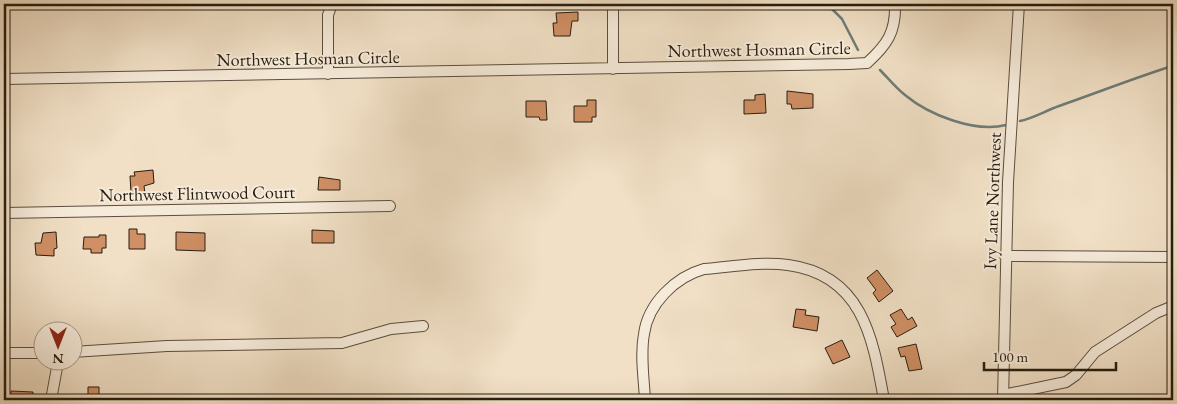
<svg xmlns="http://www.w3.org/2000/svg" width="1177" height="404" font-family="'EB Garamond',serif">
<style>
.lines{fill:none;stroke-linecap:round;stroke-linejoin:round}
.stream{stroke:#6e7c78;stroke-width:2.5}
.building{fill:#d08f64;stroke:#271d0f}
.minor-casing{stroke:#5a4e3d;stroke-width:12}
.minor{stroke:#f6ebda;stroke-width:10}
.labels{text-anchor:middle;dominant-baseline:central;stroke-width:4;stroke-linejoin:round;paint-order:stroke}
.street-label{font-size:18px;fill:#271d0f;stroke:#f6ebda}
</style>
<rect width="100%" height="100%" fill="#f1e0c6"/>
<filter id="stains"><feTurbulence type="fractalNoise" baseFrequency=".004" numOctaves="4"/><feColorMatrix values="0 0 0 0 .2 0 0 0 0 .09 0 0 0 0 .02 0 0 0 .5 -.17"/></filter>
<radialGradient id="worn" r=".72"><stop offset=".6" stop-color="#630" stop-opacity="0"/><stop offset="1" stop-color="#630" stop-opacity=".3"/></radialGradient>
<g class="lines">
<path class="stream" d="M827,4L842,19L858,50
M880,70C888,78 896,88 905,95C929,115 975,133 1006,125
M1020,121C1034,118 1045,111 1059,106C1096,93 1132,79 1169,67L1173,68"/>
</g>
<path class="building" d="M578,12V21H572L570,36H554L553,23H557L556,13Z
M787,91L813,94V108L792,109L791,104H787Z
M765,94L766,113L744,114V100H755V95Z
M587,100H596V117H592V122H574V106H587Z
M526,101H546L547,120H540L539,117H526Z
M153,170L154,183L144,186L145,193H131L130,176H135L134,172Z
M319,177L340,180V190H318Z
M129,229H137V234H145V249H129Z
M312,230L334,231V243H312Z
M56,232L57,248L54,249V256L36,255L35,243H41L43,233Z
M176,232L205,233V251L176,250Z
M99,235H106V248H102V253H91V249H83L84,237H99Z
M877,270L893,291L879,302L873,293L876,290L867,278Z
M796,309L806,310L805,315L819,317L817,331L793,327Z
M901,309L908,320L912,317L917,326L897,337L891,327L896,324L890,315Z
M842,340L850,357L833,364L825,348Z
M916,344L922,369L909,371L905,356L901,357L898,348Z
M88,387H99V400H88Z
M11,391L33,392V400H11Z"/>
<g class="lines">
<g class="minor-casing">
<path id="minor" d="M613,69V4
M328,74V15L332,4
M4,79L849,64L867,63C887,45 896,32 895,4
M4,213L390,206
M1005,256L1173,257
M72,352L167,346L342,343L391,329L423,326
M4,353H42
M1003,395L1066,382L1076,375L1095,352L1156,313L1173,306
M51,400L58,362
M645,400C644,379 640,355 644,334C648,304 675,277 704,269C731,267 761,261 788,265C863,275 873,339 884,400
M1003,400L1008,182L1019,4
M1003,400H1060"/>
</g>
<use href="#minor" class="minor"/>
</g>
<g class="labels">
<g class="street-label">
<text transform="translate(759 49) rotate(-1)">Northwest Hosman Circle</text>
<text transform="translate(308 58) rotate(-1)">Northwest Hosman Circle</text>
<text transform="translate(197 193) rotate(-1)">Northwest Flintwood Court</text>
<text transform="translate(992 201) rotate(-88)">Ivy Lane Northwest</text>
</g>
</g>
<rect width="1177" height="404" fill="none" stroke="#f1e0c6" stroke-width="20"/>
<rect x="5" y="5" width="1167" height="394" fill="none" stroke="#271d0f" stroke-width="2.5"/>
<rect x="10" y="10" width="1157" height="384" fill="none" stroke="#271d0f"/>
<g transform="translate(58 346) rotate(180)"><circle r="24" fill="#f6ebda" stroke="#a39989"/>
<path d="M0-4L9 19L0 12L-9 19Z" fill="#8f2418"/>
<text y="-8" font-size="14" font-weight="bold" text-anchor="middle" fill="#271d0f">N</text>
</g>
<path d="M984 362v8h132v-8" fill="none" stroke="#271d0f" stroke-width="2.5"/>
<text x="992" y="362" font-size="15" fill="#271d0f" stroke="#f6ebda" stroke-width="4" paint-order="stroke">100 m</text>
<rect width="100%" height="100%" filter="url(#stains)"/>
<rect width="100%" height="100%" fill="url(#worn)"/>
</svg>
